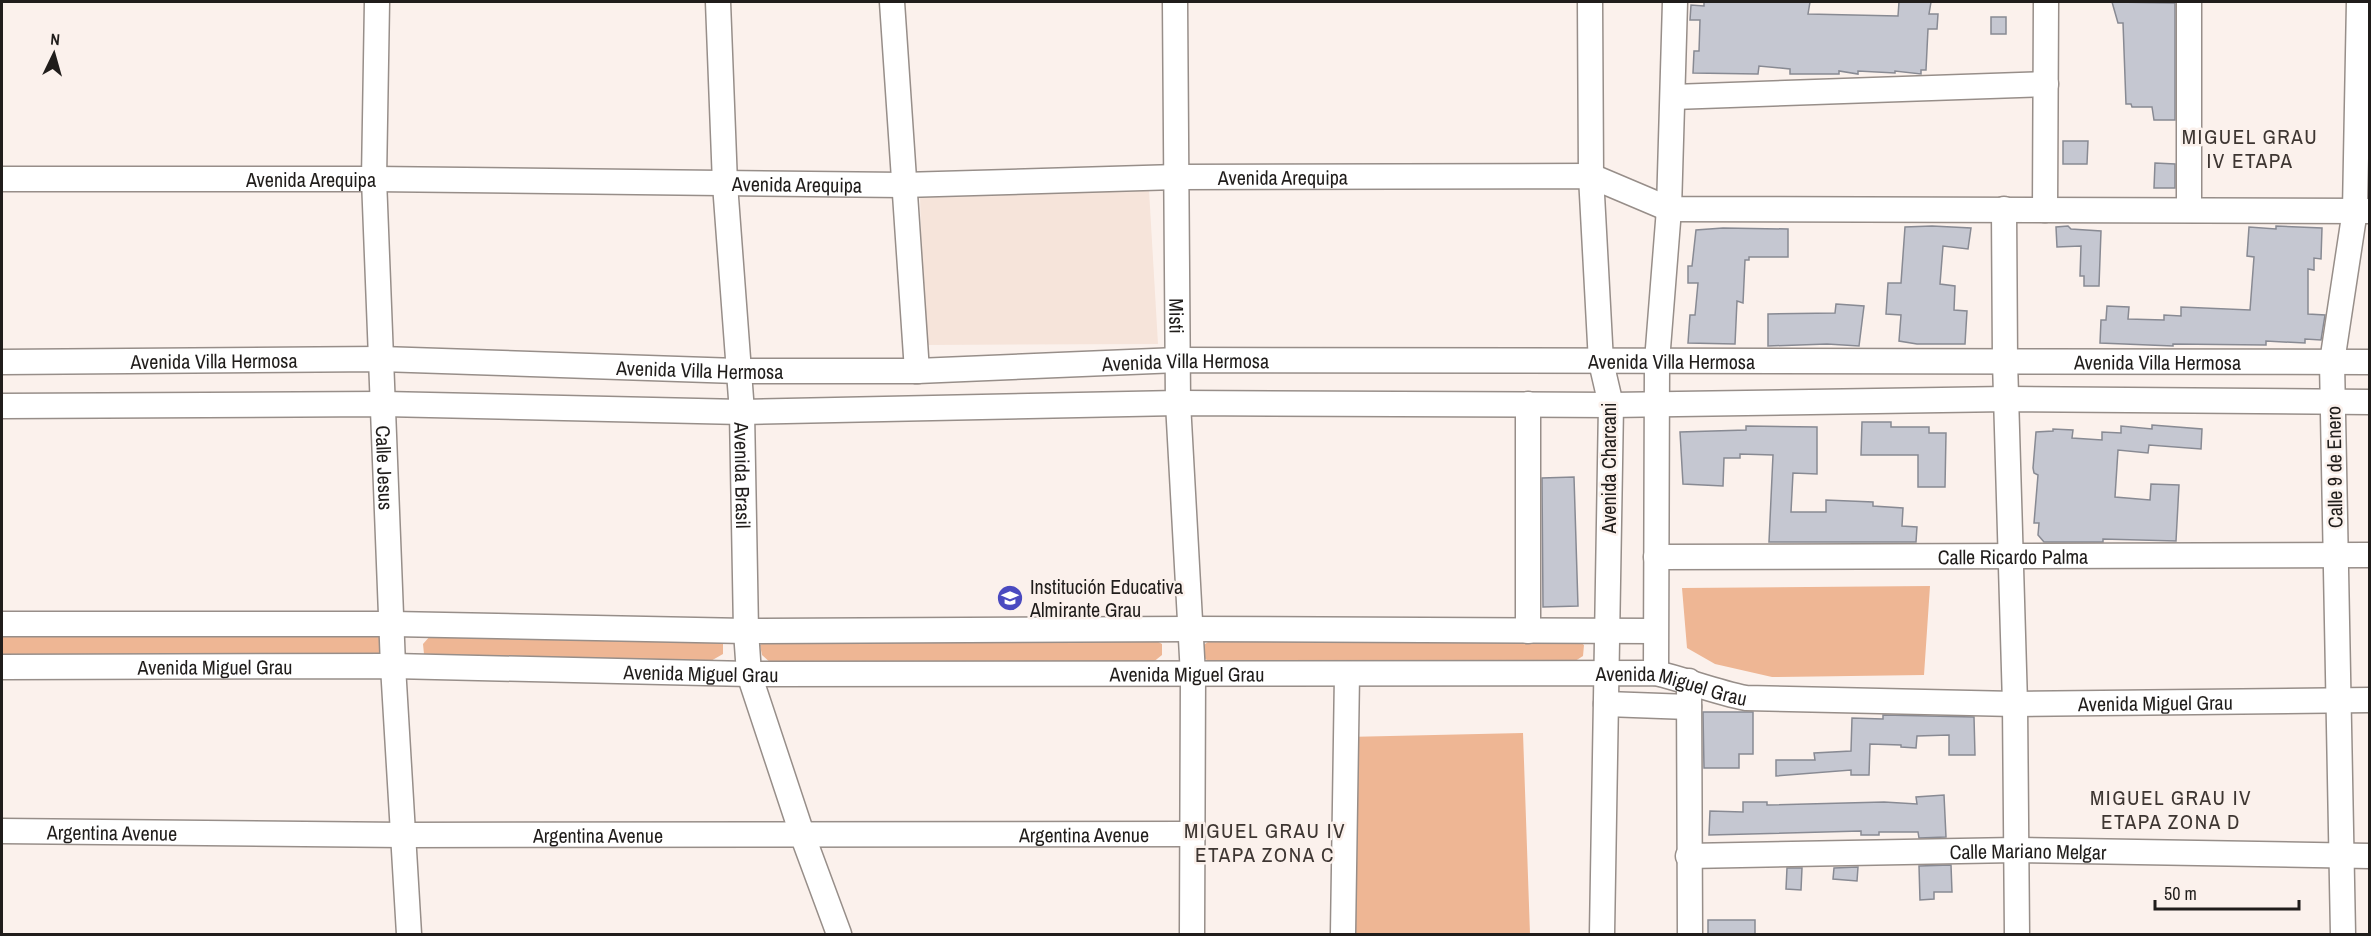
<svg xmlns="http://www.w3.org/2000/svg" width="2371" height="936" font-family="'Archivo Narrow',sans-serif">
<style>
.built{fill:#f6e4da}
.green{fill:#eeb694}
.building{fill:#c5c7d1;stroke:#888a93;stroke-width:1.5}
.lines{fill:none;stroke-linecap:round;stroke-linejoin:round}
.minor-casing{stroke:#978e89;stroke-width:27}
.minor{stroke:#fff;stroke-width:24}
.labels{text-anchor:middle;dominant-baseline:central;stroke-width:5;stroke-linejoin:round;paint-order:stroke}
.street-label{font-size:20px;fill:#201d1b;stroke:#fbf1ec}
.poi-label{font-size:20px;fill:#201d1b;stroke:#fbf1ec;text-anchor:start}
.neighbourhood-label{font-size:21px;letter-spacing:1.5px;fill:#3e3632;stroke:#fbf1ec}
</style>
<rect width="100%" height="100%" fill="#fbf1ec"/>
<path class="built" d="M1149,190L1158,344L924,345L920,196Z"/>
<path class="green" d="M1930,586L1924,675L1772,677L1715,664L1687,648L1682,588Z
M376,632L384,638L383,653L375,659L2,660V633Z
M431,635H710L723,643V654L709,662L435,661L424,654L423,644Z
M771,638L1153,639L1162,644V655L1152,663L772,664L762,655L760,645Z
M1214,638H1574L1584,645L1583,656L1572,663L1212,664L1203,657L1202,646Z
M1523,733L1530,934H1344L1346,737Z"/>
<path class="building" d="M1704,2H1810L1808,14L1898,16L1899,2H1931L1929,14H1938L1937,29H1928L1926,70H1921V74L1895,71V73L1858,71V74L1839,71V74H1790V69L1759,66L1758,74L1693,73L1694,51H1699L1700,20H1690L1691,5L1704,6Z
M2112,2L2175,3V120H2154L2152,107H2132L2131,104H2126L2123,23H2118Z
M1991,17H2006V34H1991Z
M2063,141H2088L2087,164H2063Z
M2155,163L2175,164V188H2154Z
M1932,226L1971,228L1968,249L1943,246L1940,284L1955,286L1954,310L1967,311L1965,344H1917L1899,341L1901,315L1886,314L1888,283H1901L1905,227Z
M2068,226L2071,229L2101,231L2099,286H2084V276H2080L2081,246L2057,247L2056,227Z
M2276,226L2322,228L2321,259L2314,258V270L2308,269V314L2325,315L2321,340L2305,339V343L2266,341V345L2173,344V346L2100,343L2101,320H2106L2107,306L2129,307L2128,319L2164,320V315L2181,316V307L2250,310L2254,257L2247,256L2249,227L2276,229Z
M1723,228L1788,229V257H1749V260H1745L1743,303L1737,301L1735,344L1688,343L1690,315H1695L1698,283H1688V266H1692L1696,230Z
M1836,304L1864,306L1859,346L1827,344L1768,346V314L1835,313Z
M1862,422H1891V427H1929V433H1946L1945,487H1918V455H1861Z
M2152,425L2202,429L2201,449L2149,445L2148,453L2118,450L2115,497L2150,500L2151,484L2179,485L2176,541L2103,539V542H2044L2038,535L2039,523H2034L2038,475L2034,473L2033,468L2036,432L2053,431V429L2073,430L2072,438L2102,440V432L2121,433V426L2152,429Z
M1746,426L1817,427V474L1793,473L1791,512H1826V500L1873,502V506L1903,508L1902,526L1917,527L1916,542H1769L1773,455L1740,454V458H1724L1723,486L1683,484L1680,432L1746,430Z
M1574,477L1578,606L1543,607L1542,478Z
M1703,712H1753V754H1739V768H1704Z
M1883,715L1974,717L1975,755H1949V735L1917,736L1916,748L1901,747V745L1870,744L1869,775H1851V770L1776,776V760H1815L1814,753L1851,751L1852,718L1883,719Z
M1944,795L1946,837L1919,838L1918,832H1879V835H1861V831L1709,835L1710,811L1743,812V802H1767V805L1884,802L1917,804L1916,797Z
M1951,865L1952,892H1934V899L1920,900L1919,866Z
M1858,867L1857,881L1833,879L1834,868Z
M1787,868H1802L1801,890L1786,889Z
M1708,920H1755V934H1708Z"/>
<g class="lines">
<g class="minor-casing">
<g id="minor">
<path id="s1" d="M377,2L374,179L393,666L409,934"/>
<path id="s2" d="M718,2L725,184L742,412L746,631L749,674L802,834L839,934"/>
<path d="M892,2L917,371"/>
<path id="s3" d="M1175,2L1178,403L1193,675L1192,934"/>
<path d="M1590,2L1591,176L1601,362L1611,405L1602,934"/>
<path d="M2189,2V210"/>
<path d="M1673,97L2046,84"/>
<path id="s4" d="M2,179H374L903,185L1177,177L1591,176L1669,209L2370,211"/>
<path d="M2004,209L2005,361L2015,704L2017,934"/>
<path d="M2045,210L2046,2"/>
<path id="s5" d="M2,362L381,359L737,371H917L1178,360L2370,362"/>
<path d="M1528,404V631"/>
<path d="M2,406L384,404L742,412L1178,403L1611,405L2007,399L2370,402"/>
<path id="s6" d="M1656,557L2370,555"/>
<path d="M2,624H393L746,631L1191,629L1655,631"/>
<path id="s7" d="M2,667L393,666L749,674L1656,673C1686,680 1715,692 1746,698L2015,704L2370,700"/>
<path d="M1656,673L1657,361L1669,209L1675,2"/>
<path d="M1689,681L1690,934"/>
<path d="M1606,704L1689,707"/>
<path id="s8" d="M2,831L404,835L1193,834"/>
<path id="s9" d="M1688,856L2016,850L2370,856"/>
<path d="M1343,934L1347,674"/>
<path d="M2343,934L2332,362L2355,210L2359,2"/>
</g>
</g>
<use href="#minor" class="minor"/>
</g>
<defs>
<g id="school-disc" transform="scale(1.35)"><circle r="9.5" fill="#4a4ac0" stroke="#fbf1ec"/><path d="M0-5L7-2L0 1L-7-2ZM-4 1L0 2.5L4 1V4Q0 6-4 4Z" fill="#fff"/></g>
</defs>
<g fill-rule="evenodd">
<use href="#school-disc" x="1010" y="598"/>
</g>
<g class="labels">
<g class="street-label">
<text stroke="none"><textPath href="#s4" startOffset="1281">Avenida Arequipa</textPath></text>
<text stroke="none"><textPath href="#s4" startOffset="309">Avenida Arequipa</textPath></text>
<text stroke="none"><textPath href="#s4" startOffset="795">Avenida Arequipa</textPath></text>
<text stroke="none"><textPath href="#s3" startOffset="314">Misti</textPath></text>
<text stroke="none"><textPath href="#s5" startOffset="212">Avenida Villa Hermosa</textPath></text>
<text stroke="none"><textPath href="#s5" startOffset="2156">Avenida Villa Hermosa</textPath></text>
<text stroke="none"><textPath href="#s5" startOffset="1184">Avenida Villa Hermosa</textPath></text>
<text stroke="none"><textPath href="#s5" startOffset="1670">Avenida Villa Hermosa</textPath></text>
<text stroke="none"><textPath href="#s5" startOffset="698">Avenida Villa Hermosa</textPath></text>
<text transform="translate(2334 467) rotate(-91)">Calle 9 de Enero</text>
<text stroke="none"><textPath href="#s1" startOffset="466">Calle Jesus</textPath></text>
<text transform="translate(1608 468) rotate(-90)">Avenida Charcani</text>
<text stroke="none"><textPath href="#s2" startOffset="474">Avenida Brasil</textPath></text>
<text stroke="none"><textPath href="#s6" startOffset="357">Calle Ricardo Palma</textPath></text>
<text stroke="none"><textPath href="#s7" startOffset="213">Avenida Miguel Grau</textPath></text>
<text stroke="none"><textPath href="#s7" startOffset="699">Avenida Miguel Grau</textPath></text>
<text stroke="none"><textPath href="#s7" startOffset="1185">Avenida Miguel Grau</textPath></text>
<text stroke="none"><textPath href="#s7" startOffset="1671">Avenida Miguel Grau</textPath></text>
<text stroke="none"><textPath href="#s7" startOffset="2157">Avenida Miguel Grau</textPath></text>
<text stroke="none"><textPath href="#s8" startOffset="110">Argentina Avenue</textPath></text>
<text stroke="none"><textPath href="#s8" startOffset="1082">Argentina Avenue</textPath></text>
<text stroke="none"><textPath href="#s8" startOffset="596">Argentina Avenue</textPath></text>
<text stroke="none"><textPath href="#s9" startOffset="340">Calle Mariano Melgar</textPath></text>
</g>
<g class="poi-label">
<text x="1030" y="586">Institución Educativa<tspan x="1030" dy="23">Almirante Grau</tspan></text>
</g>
<g class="neighbourhood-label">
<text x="2250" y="136">MIGUEL GRAU<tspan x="2250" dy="24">IV ETAPA</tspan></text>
<text x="2171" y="797">MIGUEL GRAU IV<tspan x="2171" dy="24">ETAPA ZONA D</tspan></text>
<text x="1265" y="830">MIGUEL GRAU IV<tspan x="1265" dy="24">ETAPA ZONA C</tspan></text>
</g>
</g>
<rect width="2371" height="936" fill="none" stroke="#201d1b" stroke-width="6"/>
<g transform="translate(54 54) rotate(5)" stroke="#fbf1ec" stroke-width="4.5" paint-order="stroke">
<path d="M0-4.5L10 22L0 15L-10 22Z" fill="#201d1b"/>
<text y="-9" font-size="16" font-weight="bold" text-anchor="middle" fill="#201d1b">N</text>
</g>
<path d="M2155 900v9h144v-9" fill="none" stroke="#201d1b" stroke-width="3"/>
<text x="2164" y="900" font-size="18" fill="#201d1b" stroke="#fbf1ec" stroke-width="4.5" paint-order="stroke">50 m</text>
</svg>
